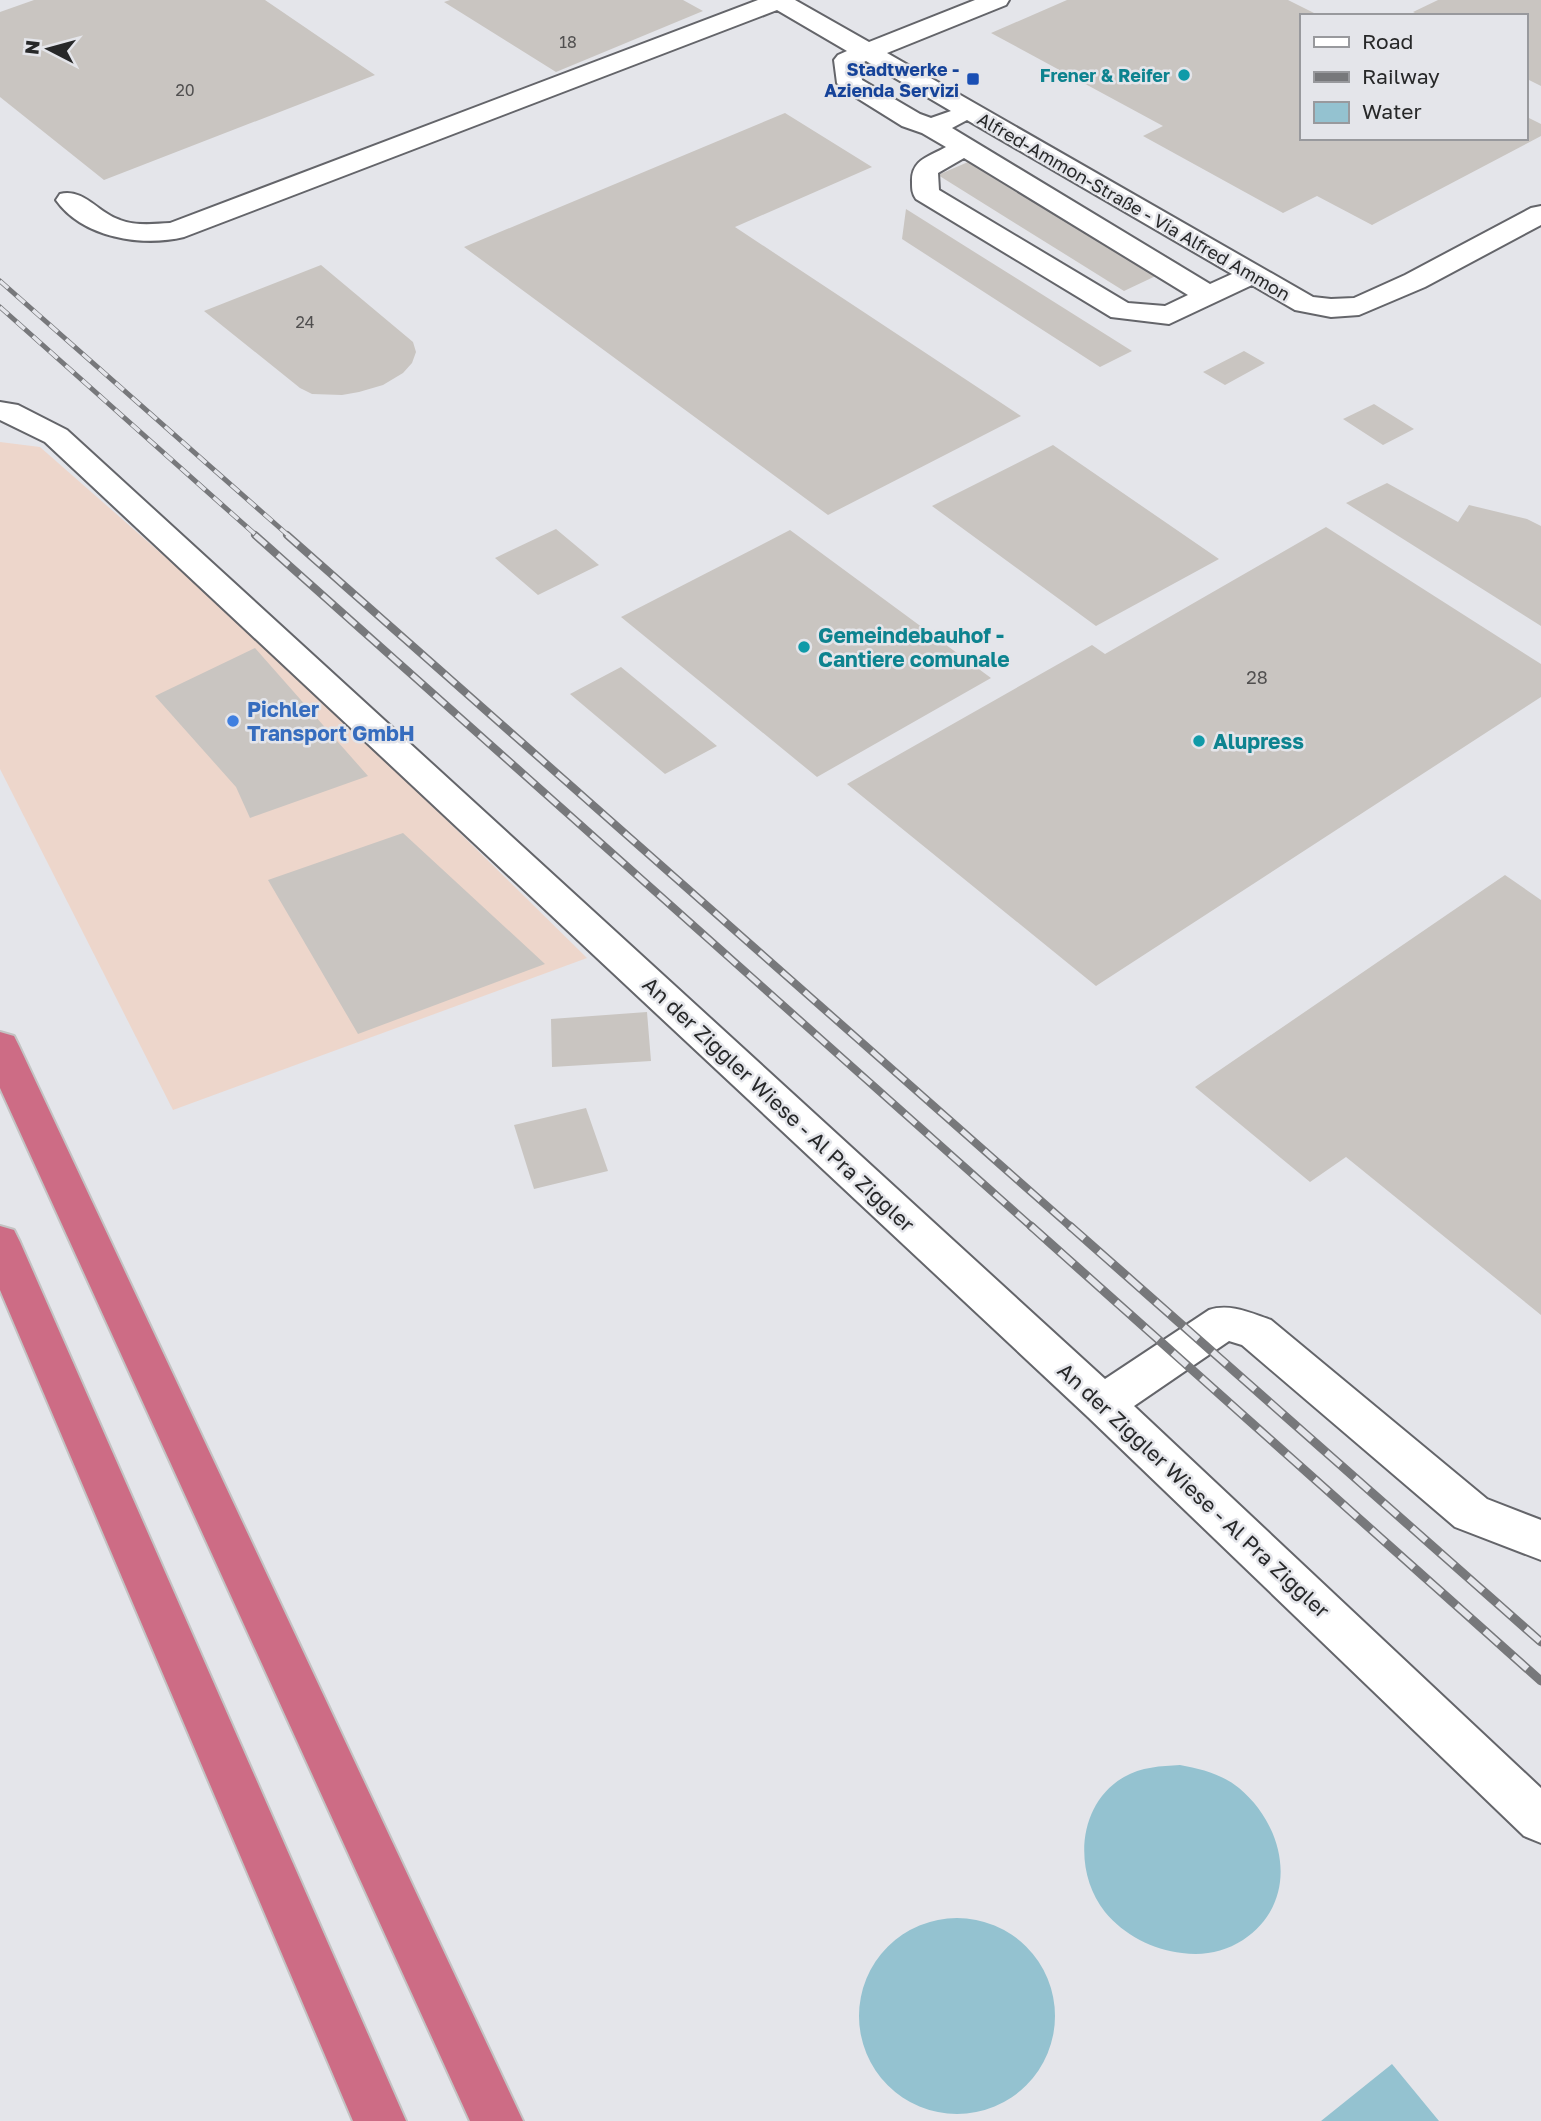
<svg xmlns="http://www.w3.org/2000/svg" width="1541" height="2121" font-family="'Golos Text',sans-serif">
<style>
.commercial{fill:#edd6cb}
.water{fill:#94c2d0}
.building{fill:#c9c5c1}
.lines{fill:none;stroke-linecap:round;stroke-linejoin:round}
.minor-casing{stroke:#64656a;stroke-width:4}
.highway-casing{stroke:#c3c3c3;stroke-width:4}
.minor{fill:#fff;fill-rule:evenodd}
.highway{fill:#cd6c85;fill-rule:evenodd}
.rail-far2-casing{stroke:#77787b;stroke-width:5}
.rail-far1-casing{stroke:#77787b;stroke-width:8}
.rail-casing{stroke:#77787b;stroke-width:9}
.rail-far2{stroke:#e4e5ea;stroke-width:3.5;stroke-dasharray:11;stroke-linecap:butt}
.rail-far1{stroke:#e4e5ea;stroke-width:5;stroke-dasharray:15;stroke-linecap:butt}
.rail{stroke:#e4e5ea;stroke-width:6;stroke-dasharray:19;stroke-linecap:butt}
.culture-dot{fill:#0f9aa8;stroke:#e4e5ea;stroke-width:2.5}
.transit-dot{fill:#1a4fb4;stroke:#e4e5ea;stroke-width:2.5}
.shop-dot{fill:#3f7fe0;stroke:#e4e5ea;stroke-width:2.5}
.labels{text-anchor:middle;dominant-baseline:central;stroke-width:5;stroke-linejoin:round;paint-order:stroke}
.far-number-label{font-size:16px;fill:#504f4f}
.far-transit-label{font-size:18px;font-weight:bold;fill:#164399;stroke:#e4e5ea;text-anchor:end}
.far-culture-label{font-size:18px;font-weight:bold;fill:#0d838f;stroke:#e4e5ea;text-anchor:end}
.far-street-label{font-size:18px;fill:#272829;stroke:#e4e5ea}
.number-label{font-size:18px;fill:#504f4f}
.culture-label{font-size:21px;font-weight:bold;fill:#0d838f;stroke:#e4e5ea;text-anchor:start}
.shop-label{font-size:21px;font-weight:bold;fill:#366cbe;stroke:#e4e5ea;text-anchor:start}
.street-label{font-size:21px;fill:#272829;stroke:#e4e5ea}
</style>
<rect width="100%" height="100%" fill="#e4e5ea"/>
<path class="commercial" d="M0,442L40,447L294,670L587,958L173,1110L0,769Z"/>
<path class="water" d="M1180,1765C1201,1769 1222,1774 1239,1788C1287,1828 1300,1902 1243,1940C1224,1952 1204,1956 1182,1953C1153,1950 1124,1935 1105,1912C1073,1872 1077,1804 1124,1777C1141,1767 1161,1766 1180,1765Z
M859 2016a98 98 0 1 1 196 0a98 98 0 1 1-196 0Z
M1392,2064L1439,2121H1321Z"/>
<path class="building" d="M34,0H265L375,75L104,180L0,97V12Z
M450,0H683L703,11L556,72L444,2Z
M1067,0H1288L1320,16H1301V138H1525V116L1541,124V136L1372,225L1317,196L1283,213L1143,136L1163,126L991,33Z
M1438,0H1541V86L1525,78V16H1421L1413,12Z
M785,113L872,167L735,227L1021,416L828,515L464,247Z
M968,162L998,179L1018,170L1181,264L1124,291L938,175Z
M906,209L1132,351L1100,367L902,239Z
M321,265L413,342L416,352L412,363L403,373L383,385L359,392L342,395L312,394L300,388L204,311Z
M1244,351L1265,363L1225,385L1203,372Z
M1374,404L1414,429L1383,445L1343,419Z
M1053,445L1219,559L1096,626L932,506Z
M1387,483L1458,522L1469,505L1527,519L1541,526V626L1346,503Z
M1326,527L1541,664V697L1096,986L847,784L1092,645L1105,654Z
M556,529L599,565L538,595L495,558Z
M790,530L991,678L817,777L621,617Z
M255,648L368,776L250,818L236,787L155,696Z
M621,667L717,746L665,774L570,694Z
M403,833L545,964L358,1034L268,880Z
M1505,875L1541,900V1315L1346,1157L1310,1182L1195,1087Z
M647,1012L651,1061L552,1067L551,1019Z
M586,1108L608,1171L534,1189L514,1125Z"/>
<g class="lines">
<g class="minor-casing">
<path id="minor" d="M758,0H795L869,42L975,0H1009L1006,5L887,53L1313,297L1331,299L1354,298L1405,275L1531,208L1541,206V225L1425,287L1359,315L1331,317L1295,310L1252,285L1169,324L1111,317L916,199C912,193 912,189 912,182C911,160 928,157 946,147L922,133L902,126L841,88L837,83L834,60L838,55L847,51L777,10L184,237C142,247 83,238 56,200L60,194C84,188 98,213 120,220C135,226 154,224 170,223ZM866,61L951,111L931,118L920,114L862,80L860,64ZM967,120L1232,274L1210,284L952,128ZM964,158L1188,295L1165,306L1128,303L939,190L938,173Z
M0,402L18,405L67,430L1105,1379L1209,1310C1230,1303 1250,1313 1271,1320L1487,1499L1541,1520V1560L1455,1527L1242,1345L1229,1341L1134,1406L1541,1788V1843L1524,1836L1088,1417L45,442L0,420Z"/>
</g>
<g class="highway-casing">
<path id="highway" d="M0,1032L14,1036L19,1046L523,2121H470L0,1088Z
M0,1226L14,1230L20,1242L406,2121H353L0,1290Z"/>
</g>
<use href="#minor" class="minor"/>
<use href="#highway" class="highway"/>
<g class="rail-far2-casing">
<path id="rail-far2" d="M0,281L289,536
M0,307L257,536"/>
</g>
<g class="rail-far1-casing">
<path id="rail-far1" d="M255,535L1033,1228
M287,535L1072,1228"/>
</g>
<g class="rail-casing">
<path id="rail" d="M1031,1226L1541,1681
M1070,1226L1541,1642"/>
</g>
<use href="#rail-far2" class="rail-far2"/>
<use href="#rail-far1" class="rail-far1"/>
<use href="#rail" class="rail"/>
</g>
<g class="culture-dot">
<circle cx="1184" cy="75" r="7"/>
<circle cx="804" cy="647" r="7"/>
<circle cx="1199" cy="741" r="7"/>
</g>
<rect class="transit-dot" x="966" y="72" width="14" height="14" rx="3.5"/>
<circle class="shop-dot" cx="233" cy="721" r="7"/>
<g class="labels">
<g class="far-number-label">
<text x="568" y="42">18</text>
<text x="185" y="90">20</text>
<text x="305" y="322">24</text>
</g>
<g class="far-transit-label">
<text x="959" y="69">Stadtwerke -<tspan x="959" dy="21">Azienda Servizi</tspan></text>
</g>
<g class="far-culture-label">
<text x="1170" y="75">Frener &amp; Reifer</text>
</g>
<g class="far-street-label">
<text transform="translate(1134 206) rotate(30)">Alfred-Ammon-Straße - Via Alfred Ammon</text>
</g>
<g class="number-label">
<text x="1257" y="677">28</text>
</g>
<g class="culture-label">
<text x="818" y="635">Gemeindebauhof -<tspan x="818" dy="24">Cantiere comunale</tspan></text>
<text x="1213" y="741">Alupress</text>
</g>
<g class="shop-label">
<text x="247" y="709">Pichler<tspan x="247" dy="24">Transport GmbH</tspan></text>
</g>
<g class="street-label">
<text transform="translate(779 1104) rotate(43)">An der Ziggler Wiese - Al Pra Ziggler</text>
<text transform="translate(1194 1490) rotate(43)">An der Ziggler Wiese - Al Pra Ziggler</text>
</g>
</g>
<rect x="1300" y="14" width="228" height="126" fill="#e4e5ea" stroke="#98999d" stroke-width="2"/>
<rect x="1314" y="37" width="35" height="10" fill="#ffffff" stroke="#98999d" stroke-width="2"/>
<text x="1362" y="49" font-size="21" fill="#272829">Road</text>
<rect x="1314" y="72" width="35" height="10" fill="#77787b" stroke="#98999d" stroke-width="2"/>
<text x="1362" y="84" font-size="21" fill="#272829">Railway</text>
<rect x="1314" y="102" width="35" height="21" fill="#94c2d0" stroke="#98999d" stroke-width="2"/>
<text x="1362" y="119" font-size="21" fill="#272829">Water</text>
<g transform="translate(49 49) rotate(276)" stroke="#e4e5ea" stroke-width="5" paint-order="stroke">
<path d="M0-5L12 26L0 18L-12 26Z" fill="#272829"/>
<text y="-10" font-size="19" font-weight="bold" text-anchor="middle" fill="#272829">N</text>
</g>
</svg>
